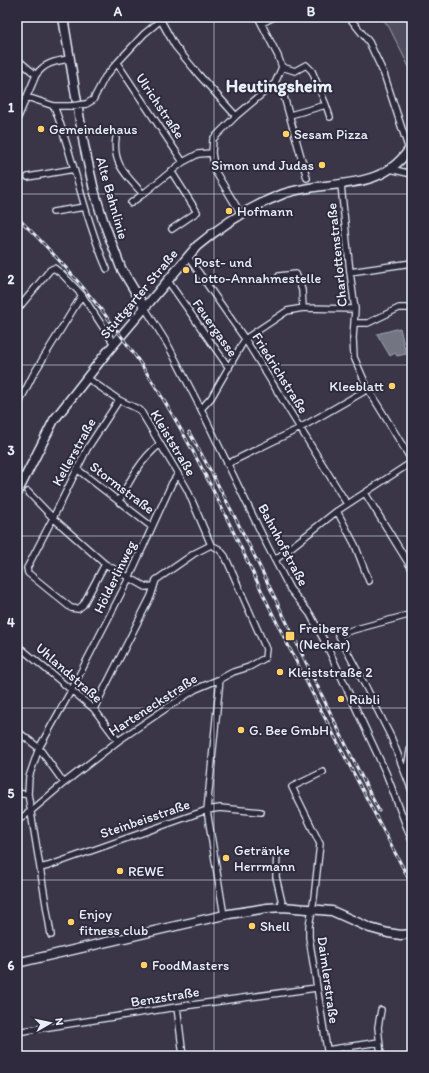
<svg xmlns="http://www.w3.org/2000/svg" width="429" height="1073" font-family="Itim,sans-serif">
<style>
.green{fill:#504e5f;stroke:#9ca0ac}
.water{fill:#737482;stroke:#a2a6b1}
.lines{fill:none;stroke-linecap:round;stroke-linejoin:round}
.street-casing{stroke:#e8f1f8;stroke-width:8}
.secondary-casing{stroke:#e8f1f8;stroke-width:11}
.street{stroke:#2f2a3d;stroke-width:5.5}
.secondary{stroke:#2f2a3d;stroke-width:8}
.rail-casing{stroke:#e8f1f8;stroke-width:3}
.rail{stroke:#2f2a3d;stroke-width:1.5;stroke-dasharray:4.5;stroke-linecap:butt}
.street-bridge-casing{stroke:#e8f1f8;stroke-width:8;stroke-linecap:butt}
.street-bridge{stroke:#2f2a3d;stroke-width:5.5}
.grid{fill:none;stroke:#e8f1f8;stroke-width:1;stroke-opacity:0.55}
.poi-dot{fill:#ffd166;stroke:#2f2a3d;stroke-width:1.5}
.labels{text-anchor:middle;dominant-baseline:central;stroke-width:4;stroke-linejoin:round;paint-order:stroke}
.street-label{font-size:14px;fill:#e8f1f8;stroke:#2f2a3d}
.poi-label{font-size:14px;fill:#e8f1f8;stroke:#2f2a3d;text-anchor:start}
.district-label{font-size:18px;font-weight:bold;fill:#e8f1f8;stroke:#2f2a3d}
.neatline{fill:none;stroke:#e8f1f8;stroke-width:1.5}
.grid-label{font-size:13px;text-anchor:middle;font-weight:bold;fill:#e8f1f8}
</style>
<rect width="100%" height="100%" fill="#3a3648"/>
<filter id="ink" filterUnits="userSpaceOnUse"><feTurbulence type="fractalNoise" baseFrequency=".025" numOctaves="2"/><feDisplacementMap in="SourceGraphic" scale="8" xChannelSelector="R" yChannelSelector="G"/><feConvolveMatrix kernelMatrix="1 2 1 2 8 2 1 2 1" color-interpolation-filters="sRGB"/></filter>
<g filter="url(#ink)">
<path class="green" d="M381,17H412V73L389,27Z"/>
<path class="water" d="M400,328L406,354L397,356L395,353L390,356L377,334Z"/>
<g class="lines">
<g class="street-casing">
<path id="street" d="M159,17L175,46L199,75L236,116
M258,17L278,56L282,67
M349,17L369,42L384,74L409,150
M262,23L274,17
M17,59L36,75
M117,63L183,162
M282,67L295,71L306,65L312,71L326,105L290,115
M275,83L283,93L307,178
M27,97L54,106H71
M86,104L93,100L105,77L117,63L144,34L161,20
M326,105L330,117
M54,106C74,159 84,216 107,269
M17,120L36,75C44,63 56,61 69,59
M116,138C112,164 127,176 143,194L183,162L198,154L212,153
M390,169L412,174
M171,171L197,212L172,229
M28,177L74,169
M341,185L350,272L355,309L353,338L354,357L368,389L412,461
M131,203L143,194
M53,212L85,207
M241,214L215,171L212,153L213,139L236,116L275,83L282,67
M188,257L245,339L347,504
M350,272L412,263
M279,276L296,274L302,290L303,308
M168,281L229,368
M145,308L168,345L201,409L268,547L290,589L310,614L326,644L386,773L412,841
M17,310L50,270L54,268L62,274L82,295L114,344
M354,323H368L399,308H412
M87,378L119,400L140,410L187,489L211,545
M17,407L33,375L82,295
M201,409L211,398L245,339L287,311L303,308L355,309
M227,464L300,428L368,389
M77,469L152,527
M28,492L53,518L105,564L146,587L153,586
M365,493L412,569
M119,501C130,480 141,459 160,444
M337,511L355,545L369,581
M275,560L337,511L412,462
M105,564L83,605L78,609L71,608L28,573L27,568L53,518L87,449L119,400
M412,614L338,634L367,689L391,737L412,791
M17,645L94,709L118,741
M220,679L207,810L224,916
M94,709L151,596L156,580L195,553L211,545
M17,731L39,748L64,783
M323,772L292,787L320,844L314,898L309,926V937L328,1056
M406,773L412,740
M17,792L22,794H28
M17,821L31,811L64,783L118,741L168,707L196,689L220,679L233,672L249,667L265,658L266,649L225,556L219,549L211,545
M277,852L276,877L283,907
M40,868L48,866L207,810L220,808L261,812
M51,935L28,794L29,777L39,748L72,689L129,578L172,483L178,474
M177,1007L183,1056
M381,1010L378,1027L381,1056
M17,1032L177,1007L316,988
M327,1050L379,1042"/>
</g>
<g class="secondary-casing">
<path id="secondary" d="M63,17L84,145L94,190L103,220L121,268L145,308
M17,493L54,420L104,356L197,246C223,224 251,206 283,194C329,178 382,195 412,145
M17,963L167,928L229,914L267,908L283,907L332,911L370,928L388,933L401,935L412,934"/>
</g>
<use href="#street" class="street"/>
<use href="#secondary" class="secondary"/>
<g class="rail-casing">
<path id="rail" d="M17,217C77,275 130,341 172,414C212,482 244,556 279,627C322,714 367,799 412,885
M189,432C259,555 314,685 379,811"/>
</g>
<use href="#rail" class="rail"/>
<g class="street-bridge-casing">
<path id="street-bridge" d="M71,106L86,104"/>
</g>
<use href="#street-bridge" class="street-bridge"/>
</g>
</g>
<path class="grid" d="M214,17V1056M17,194H412M17,365H412M17,536H412M17,708H412M17,880H412"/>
<g class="poi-dot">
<circle cx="41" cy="129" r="4"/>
<circle cx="286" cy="134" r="4"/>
<circle cx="322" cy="165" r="4"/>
<circle cx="229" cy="211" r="4"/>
<circle cx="186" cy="270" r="4"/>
<circle cx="392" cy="386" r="4"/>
<rect x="285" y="631" width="10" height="10" rx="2"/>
<circle cx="280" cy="672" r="4"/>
<circle cx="341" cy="699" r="4"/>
<circle cx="241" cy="730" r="4"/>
<circle cx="226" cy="858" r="4"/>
<circle cx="120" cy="871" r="4"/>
<circle cx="71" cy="922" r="4"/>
<circle cx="252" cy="926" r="4"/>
<circle cx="144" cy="965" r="4"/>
</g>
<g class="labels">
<g class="street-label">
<text transform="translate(160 106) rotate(56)">Ulrichstraße</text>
<text transform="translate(112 198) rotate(74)">Alte Bahnlinie</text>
<text transform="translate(337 255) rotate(-96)">Charlottenstraße</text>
<text transform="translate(139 294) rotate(-50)">Stuttgarter Straße</text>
<text transform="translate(215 328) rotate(55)">Feuergasse</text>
<text transform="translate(280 373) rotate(58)">Friedrichstraße</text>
<text transform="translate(173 443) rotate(59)">Kleiststraße</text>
<text transform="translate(74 452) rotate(-61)">Kellerstraße</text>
<text transform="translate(122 488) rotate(37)">Stormstraße</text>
<text transform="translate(283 545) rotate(62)">Bahnhofstraße</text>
<text transform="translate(115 577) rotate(-64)">Hölderlinweg</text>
<text transform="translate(69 673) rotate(41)">Uhlandstraße</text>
<text transform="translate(153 705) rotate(-33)">Harteneckstraße</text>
<text transform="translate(145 819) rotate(-19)">Steinbeisstraße</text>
<text transform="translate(328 980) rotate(82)">Daimlerstraße</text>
<text transform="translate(165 997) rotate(-9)">Benzstraße</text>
</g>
<g class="poi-label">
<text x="49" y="129">Gemeindehaus</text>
<text x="294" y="134">Sesam Pizza</text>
<text x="314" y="165" text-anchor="end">Simon und Judas</text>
<text x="237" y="211">Hofmann</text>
<text x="194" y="262">Post- und<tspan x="194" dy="16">Lotto-Annahmestelle</tspan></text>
<text x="384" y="386" text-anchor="end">Kleeblatt</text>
<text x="299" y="628">Freiberg<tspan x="299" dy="16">(Neckar)</tspan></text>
<text x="288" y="672">Kleiststraße 2</text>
<text x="349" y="699">Rübli</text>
<text x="249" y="730">G. Bee GmbH</text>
<text x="234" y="850">Getränke<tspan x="234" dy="16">Herrmann</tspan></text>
<text x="128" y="871">REWE</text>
<text x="79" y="914">Enjoy<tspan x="79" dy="16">fitness club</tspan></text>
<text x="260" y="926">Shell</text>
<text x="152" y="965">FoodMasters</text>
</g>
<g class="district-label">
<text x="279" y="86">Heutingsheim</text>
</g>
</g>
<rect width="429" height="1073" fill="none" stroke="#2f2a3d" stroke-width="44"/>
<g transform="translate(50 1023) rotate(81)" stroke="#2f2a3d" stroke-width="3" paint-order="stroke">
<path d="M0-3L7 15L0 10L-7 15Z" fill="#e8f1f8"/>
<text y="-6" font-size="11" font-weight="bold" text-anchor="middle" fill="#e8f1f8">N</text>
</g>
<rect x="22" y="22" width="385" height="1029" class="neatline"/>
<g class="grid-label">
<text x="118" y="16">A</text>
<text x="311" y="16">B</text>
<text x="11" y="112">1</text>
<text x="11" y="284">2</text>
<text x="11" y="455">3</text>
<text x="11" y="627">4</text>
<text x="11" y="798">5</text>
<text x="11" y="970">6</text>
</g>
</svg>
